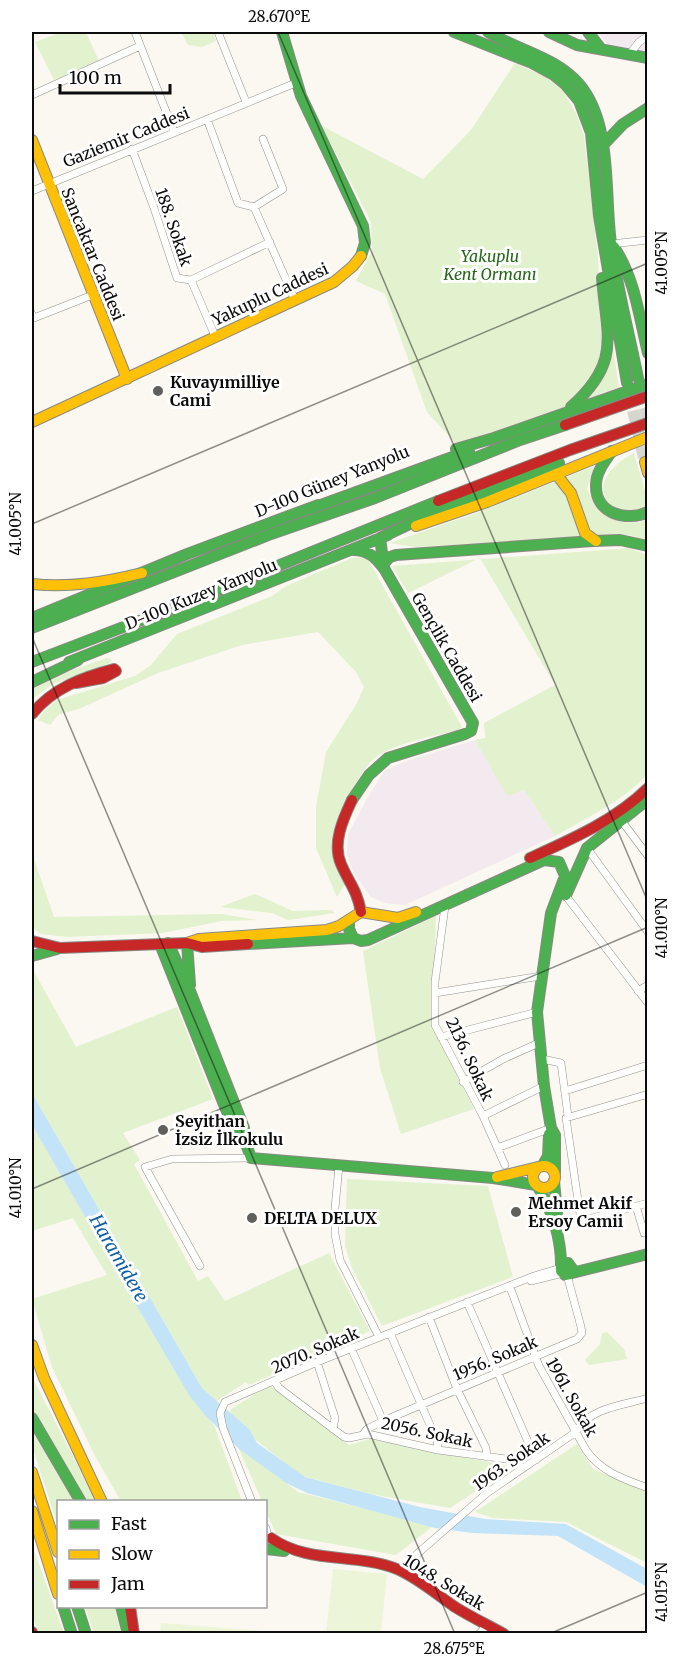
<svg xmlns="http://www.w3.org/2000/svg" width="679" height="1665" font-family="Merriweather,serif">
<style>
.industrial{fill:#f2eaee}
.green{fill:#e2f1ce}
.pitch{fill:#edf5d8}
.water{fill:#c3e4f8}
.lines{fill:none;stroke-linecap:round;stroke-linejoin:round}
.primary-tunnel{stroke:#d6d5ce;stroke-width:12;stroke-dasharray:12 6;stroke-linecap:butt}
.street-casing{stroke:#93928f;stroke-width:8}
.fast-casing{stroke:#8a8985;stroke-width:12}
.slow-casing{stroke:#8a8985;stroke-width:12}
.jam-casing{stroke:#8a8985;stroke-width:12}
.street{stroke:#fefefd;stroke-width:7}
.fast{stroke:#4caf50;stroke-width:10}
.slow{stroke:#ffc107;stroke-width:10}
.jam{stroke:#c62828;stroke-width:10}
.ticks{fill:none;stroke:#0c0c0c;stroke-width:1.5;stroke-opacity:0.45}
.poi-dot{fill:#5f5f5c;stroke:#fff;stroke-width:2}
.labels{text-anchor:middle;dominant-baseline:central;stroke-width:6;stroke-linejoin:round;paint-order:stroke}
.street-label{font-size:16px;fill:#0c0c0c;stroke:#fff}
.park-label{font-size:16px;font-style:italic;fill:#276818;stroke:#fff}
.poi-label{font-size:16px;font-weight:bold;fill:#0c0c0c;stroke:#fff;text-anchor:start}
.water-label{font-size:18px;font-style:italic;fill:#0d60a6;stroke:#fff}
.neatline{fill:none;stroke:#0c0c0c;stroke-width:2}
.ticks-label{font-size:15px;text-anchor:middle;fill:#0c0c0c}
</style>
<rect width="100%" height="100%" fill="#faf8f0"/>
<path class="industrial" d="M598,32H647V59L613,52Z
M475,740L507,795L524,790L555,836L405,905L385,903L371,897L354,874L347,855L348,834L368,797L385,770L406,761Z"/>
<path class="green" d="M62,32H86L99,61L54,80L35,42Z
M181,32H213L216,41L202,47L188,45Z
M515,63L544,76L562,89L577,115L584,136L598,255L602,352L596,370L589,384L573,401L556,412L457,445L427,412L385,294L356,281L372,251L371,222L322,126L423,179L471,130Z
M612,340L619,388L601,393L585,402Z
M634,453L647,498L646,509L624,515C620,512 612,508 608,504C593,482 616,462 634,453Z
M594,466L587,489C601,517 616,528 647,520V540L629,535L415,547L389,543L474,514Z
M629,548L647,555V774C628,798 583,820 555,836L524,790L507,796L475,740L485,738L484,723L555,685L480,558L408,593L392,566Z
M365,557L370,563L462,727L458,730C432,737 402,741 379,755C368,762 360,775 354,787C332,824 322,845 345,884L337,897L316,848V807L326,752L357,703L364,687L356,672L318,632L242,645L158,673L81,708L58,715L50,725L38,720L44,711L57,700L135,676L151,665L177,634L272,596L286,586L352,558Z
M106,658L112,659L110,663L53,684L32,699V685Z
M32,853L54,917L221,914L257,920L221,921L163,933L67,937L41,934L32,927Z
M255,894L293,911L331,910L335,913L288,920L272,913L220,907Z
M436,916L432,1026L474,1109L401,1134L380,1068L363,951Z
M32,968L76,1047L177,1007L213,1099L123,1133L140,1160L134,1164L198,1281L208,1276L225,1301L329,1253L370,1331L249,1385L246,1382L217,1401L202,1388L32,1093Z
M32,1125L189,1394L214,1425L242,1501H121L95,1456L52,1367L32,1299L107,1275L73,1218L32,1231Z
M347,1179L488,1186L513,1277L382,1326L352,1268L345,1246Z
M607,1332L624,1349L627,1359L589,1365L585,1360L600,1344L602,1333Z
M32,1377L96,1501H86L32,1410Z
M270,1385L349,1445L370,1439L504,1465L509,1469L450,1508L370,1494L299,1475L229,1418L231,1409Z
M32,1427L75,1501L58,1502V1526L32,1446Z
M577,1444L593,1469L647,1492V1563L566,1522L493,1518L475,1512Z
M238,1447L298,1492L433,1526L396,1555L276,1534L266,1511V1502L262,1501Z
M32,1545L64,1633H39C26,1607 32,1574 32,1545Z
M85,1607H115L121,1633H94Z"/>
<path class="pitch" d="M333,1569L387,1574L381,1633H326Z
M161,1623L289,1633H160Z"/>
<path class="water" d="M32,1093L202,1388L250,1430L257,1443L305,1477L420,1507L485,1519L566,1524L647,1569V1587L558,1536L472,1533L435,1528L307,1493L286,1483L239,1449L204,1414L189,1395L117,1272L32,1125Z"/>
<g class="lines">
<path class="primary-tunnel" d="M641,390L648,421
M629,393L645,462"/>
<g class="street-casing">
<path id="street" d="M135,32L174,132
M218,32L246,102
M629,55L639,42L648,36
M32,95L140,46
M207,119L238,203L254,207L295,300
M132,149L154,208L177,278L191,280L215,336
M32,191L298,82
M254,207L283,189L263,139
M611,244L648,240
M191,280L270,242
M32,314L34,318L95,294
M621,820L648,856
M587,848L648,932
M566,896L648,1003
M445,906L435,982V1025L483,1116L505,1165
M638,991L648,985
M435,993L541,976
M441,1037L537,1012
M542,1059L561,1063L568,1116
M463,1082L503,1059L541,1042
M565,1091L648,1065
M648,1097L645,1095L566,1118L581,1221L648,1203
M483,1116L544,1086
M497,1148L551,1128
M339,1166L335,1208V1234L340,1260L379,1337
M636,1206L644,1233L648,1232
M200,1266L145,1167L172,1159L251,1158
M531,1281L563,1273
M510,1287L539,1366L586,1450C601,1472 624,1479 648,1488
M467,1302L536,1460
M429,1317L457,1389L486,1448L487,1457
M390,1333L437,1441L438,1450
M351,1348L383,1421
M317,1362L335,1418L333,1429
M275,1382L279,1388L344,1437L349,1438L368,1434L438,1450L514,1460L523,1468
M364,1433L367,1429L383,1421L577,1339L582,1333L581,1327L567,1275
M252,1502L223,1428L220,1413L225,1402L317,1362L534,1276L561,1268
M266,1528L267,1532
M402,1570L417,1554L487,1493L576,1432C588,1408 624,1405 648,1398
M479,1634L487,1625"/>
</g>
<g class="fast-casing">
<path id="fast" d="M282,32L301,96L363,226L365,243L361,256
M454,32L532,63L554,75L565,84L579,101L591,133L599,216L627,383
M488,32C517,50 556,57 579,84C613,124 604,194 611,243C617,288 629,333 638,378
M549,32L577,45L648,58
M588,32L601,49
M602,146L623,124L648,108
M614,247C635,279 639,316 648,353
M571,407C621,362 607,338 602,278
M456,449L494,438L648,384
M612,451C605,461 596,472 596,485C595,514 627,522 648,512
M310,509L469,451
M380,538L384,567
M380,538L437,511L559,463
M383,564L390,557L396,555L593,541L620,540L648,546
M32,618L187,554L318,505
M32,628L271,534L375,498L520,440L565,425
M32,662L186,603L438,501
M69,662L388,535
M32,682L78,660
M352,800L369,775L388,758L465,734L471,731L473,723L385,570C376,558 369,550 353,550
M566,895L587,848L648,799
M349,920V929L353,938L361,941L368,940L544,860L559,862L565,876L551,913L537,1012L544,1086L551,1128L555,1135V1173
M168,943L190,991L244,1128L245,1141L251,1158L493,1178L536,1185
M187,943L190,985
M160,944L235,1132L245,1141
M248,944L353,938
M32,956L57,949
M543,1165L548,1156L549,1134
M554,1181L557,1213
M538,1187C553,1212 562,1241 561,1271L565,1275L570,1274L573,1270L568,1263
M572,1273L648,1254
M32,1418L81,1502
M266,1549L284,1551
M63,1606L72,1634
M77,1606L86,1634
M121,1606L128,1634"/>
</g>
<g class="slow-casing">
<path id="slow" d="M32,140L127,379
M32,422L334,282L353,266L361,256
M645,462L648,473
M556,474L571,493L585,533L596,541
M416,526L487,502L648,437
M32,584C70,588 105,582 142,573
M187,943L199,939L327,930L339,926L361,912L398,918L416,912
M533 1177a11 11 0 1 1 22 0a11 11 0 1 1-22 0Z
M497,1177L538,1167
M32,1345L44,1378L102,1502
M32,1472L58,1552
M32,1511L58,1594"/>
</g>
<g class="jam-casing">
<path id="jam" d="M565,425L648,396
M438,501L570,450L648,423
M32,714C53,688 83,677 114,669L116,671L103,678L76,683
M352,800C343,819 332,843 341,864C349,883 357,890 361,912
M530,858C572,839 614,821 648,788
M32,941L60,948L187,943L202,947L248,944
M271,1538C307,1564 357,1553 397,1569C418,1578 436,1594 455,1607C471,1617 488,1625 504,1634
M130,1606L134,1634
M32,1632V1634"/>
</g>
<use href="#street" class="street"/>
<use href="#fast" class="fast"/>
<use href="#slow" class="slow"/>
<use href="#jam" class="jam"/>
</g>
<path class="ticks" d="M278,32L648,902M32,524L648,263M32,637L455,1634M32,1189L648,927M549,1634L648,1592"/>
<g class="poi-dot">
<circle cx="158" cy="391" r="6"/>
<circle cx="163" cy="1130" r="6"/>
<circle cx="516" cy="1212" r="6"/>
<circle cx="252" cy="1218" r="6"/>
</g>
<g class="labels">
<g class="street-label">
<text transform="translate(126 137) rotate(-22)">Gaziemir Caddesi</text>
<text transform="translate(174 227) rotate(71)">188. Sokak</text>
<text transform="translate(93 254) rotate(68)">Sancaktar Caddesi</text>
<text transform="translate(270 294) rotate(-25)">Yakuplu Caddesi</text>
<text transform="translate(332 481) rotate(-22)">D-100 Güney Yanyolu</text>
<text transform="translate(201 594) rotate(-22)">D-100 Kuzey Yanyolu</text>
<text transform="translate(447 647) rotate(60)">Gençlik Caddesi</text>
<text transform="translate(470 1059) rotate(65)">2136. Sokak</text>
<text transform="translate(315 1350) rotate(-23)">2070. Sokak</text>
<text transform="translate(495 1358) rotate(-23)">1956. Sokak</text>
<text transform="translate(572 1397) rotate(61)">1961. Sokak</text>
<text transform="translate(427 1432) rotate(12)">2056. Sokak</text>
<text transform="translate(511 1461) rotate(-35)">1963. Sokak</text>
<text transform="translate(444 1582) rotate(31)">1048. Sokak</text>
</g>
<g class="park-label">
<text x="490" y="256">Yakuplu<tspan x="490" dy="18">Kent Ormanı</tspan></text>
</g>
<g class="poi-label">
<text x="170" y="382">Kuvayımilliye<tspan x="170" dy="18">Cami</tspan></text>
<text x="175" y="1121">Seyithan<tspan x="175" dy="18">İzsiz İlkokulu</tspan></text>
<text x="528" y="1203">Mehmet Akif<tspan x="528" dy="18">Ersoy Camii</tspan></text>
<text x="264" y="1218">DELTA DELUX</text>
</g>
<g class="water-label">
<text transform="translate(119 1258) rotate(60)">Haramidere</text>
</g>
</g>
<rect width="679" height="1665" fill="none" stroke="#ffffff" stroke-width="66"/>
<rect x="57" y="1500" width="210" height="108" fill="#ffffff" stroke="#9e9e9e" stroke-width="1.5"/>
<rect x="69" y="1520" width="30" height="9" fill="#4caf50" stroke="#9e9e9e" stroke-width="1.5"/>
<text x="111" y="1530" font-size="18" fill="#0c0c0c">Fast</text>
<rect x="69" y="1550" width="30" height="9" fill="#ffc107" stroke="#9e9e9e" stroke-width="1.5"/>
<text x="111" y="1560" font-size="18" fill="#0c0c0c">Slow</text>
<rect x="69" y="1580" width="30" height="9" fill="#c62828" stroke="#9e9e9e" stroke-width="1.5"/>
<text x="111" y="1590" font-size="18" fill="#0c0c0c">Jam</text>
<path d="M60 84v9h110v-9" fill="none" stroke="#0c0c0c" stroke-width="3"/>
<text x="69" y="84" font-size="18" fill="#0c0c0c" stroke="#ffffff" stroke-width="4.5" paint-order="stroke">100 m</text>
<rect x="33" y="33" width="613" height="1599" class="neatline"/>
<g class="ticks-label">
<text x="279" y="22">28.670°E</text>
<text transform="translate(662 263) rotate(-90)" y="5">41.005°N</text>
<text transform="translate(16 524) rotate(-90)" y="5">41.005°N</text>
<text transform="translate(662 928) rotate(-90)" y="5">41.010°N</text>
<text transform="translate(16 1188) rotate(-90)" y="5">41.010°N</text>
<text transform="translate(662 1592) rotate(-90)" y="5">41.015°N</text>
<text x="454" y="1654">28.675°E</text>
</g>
</svg>
